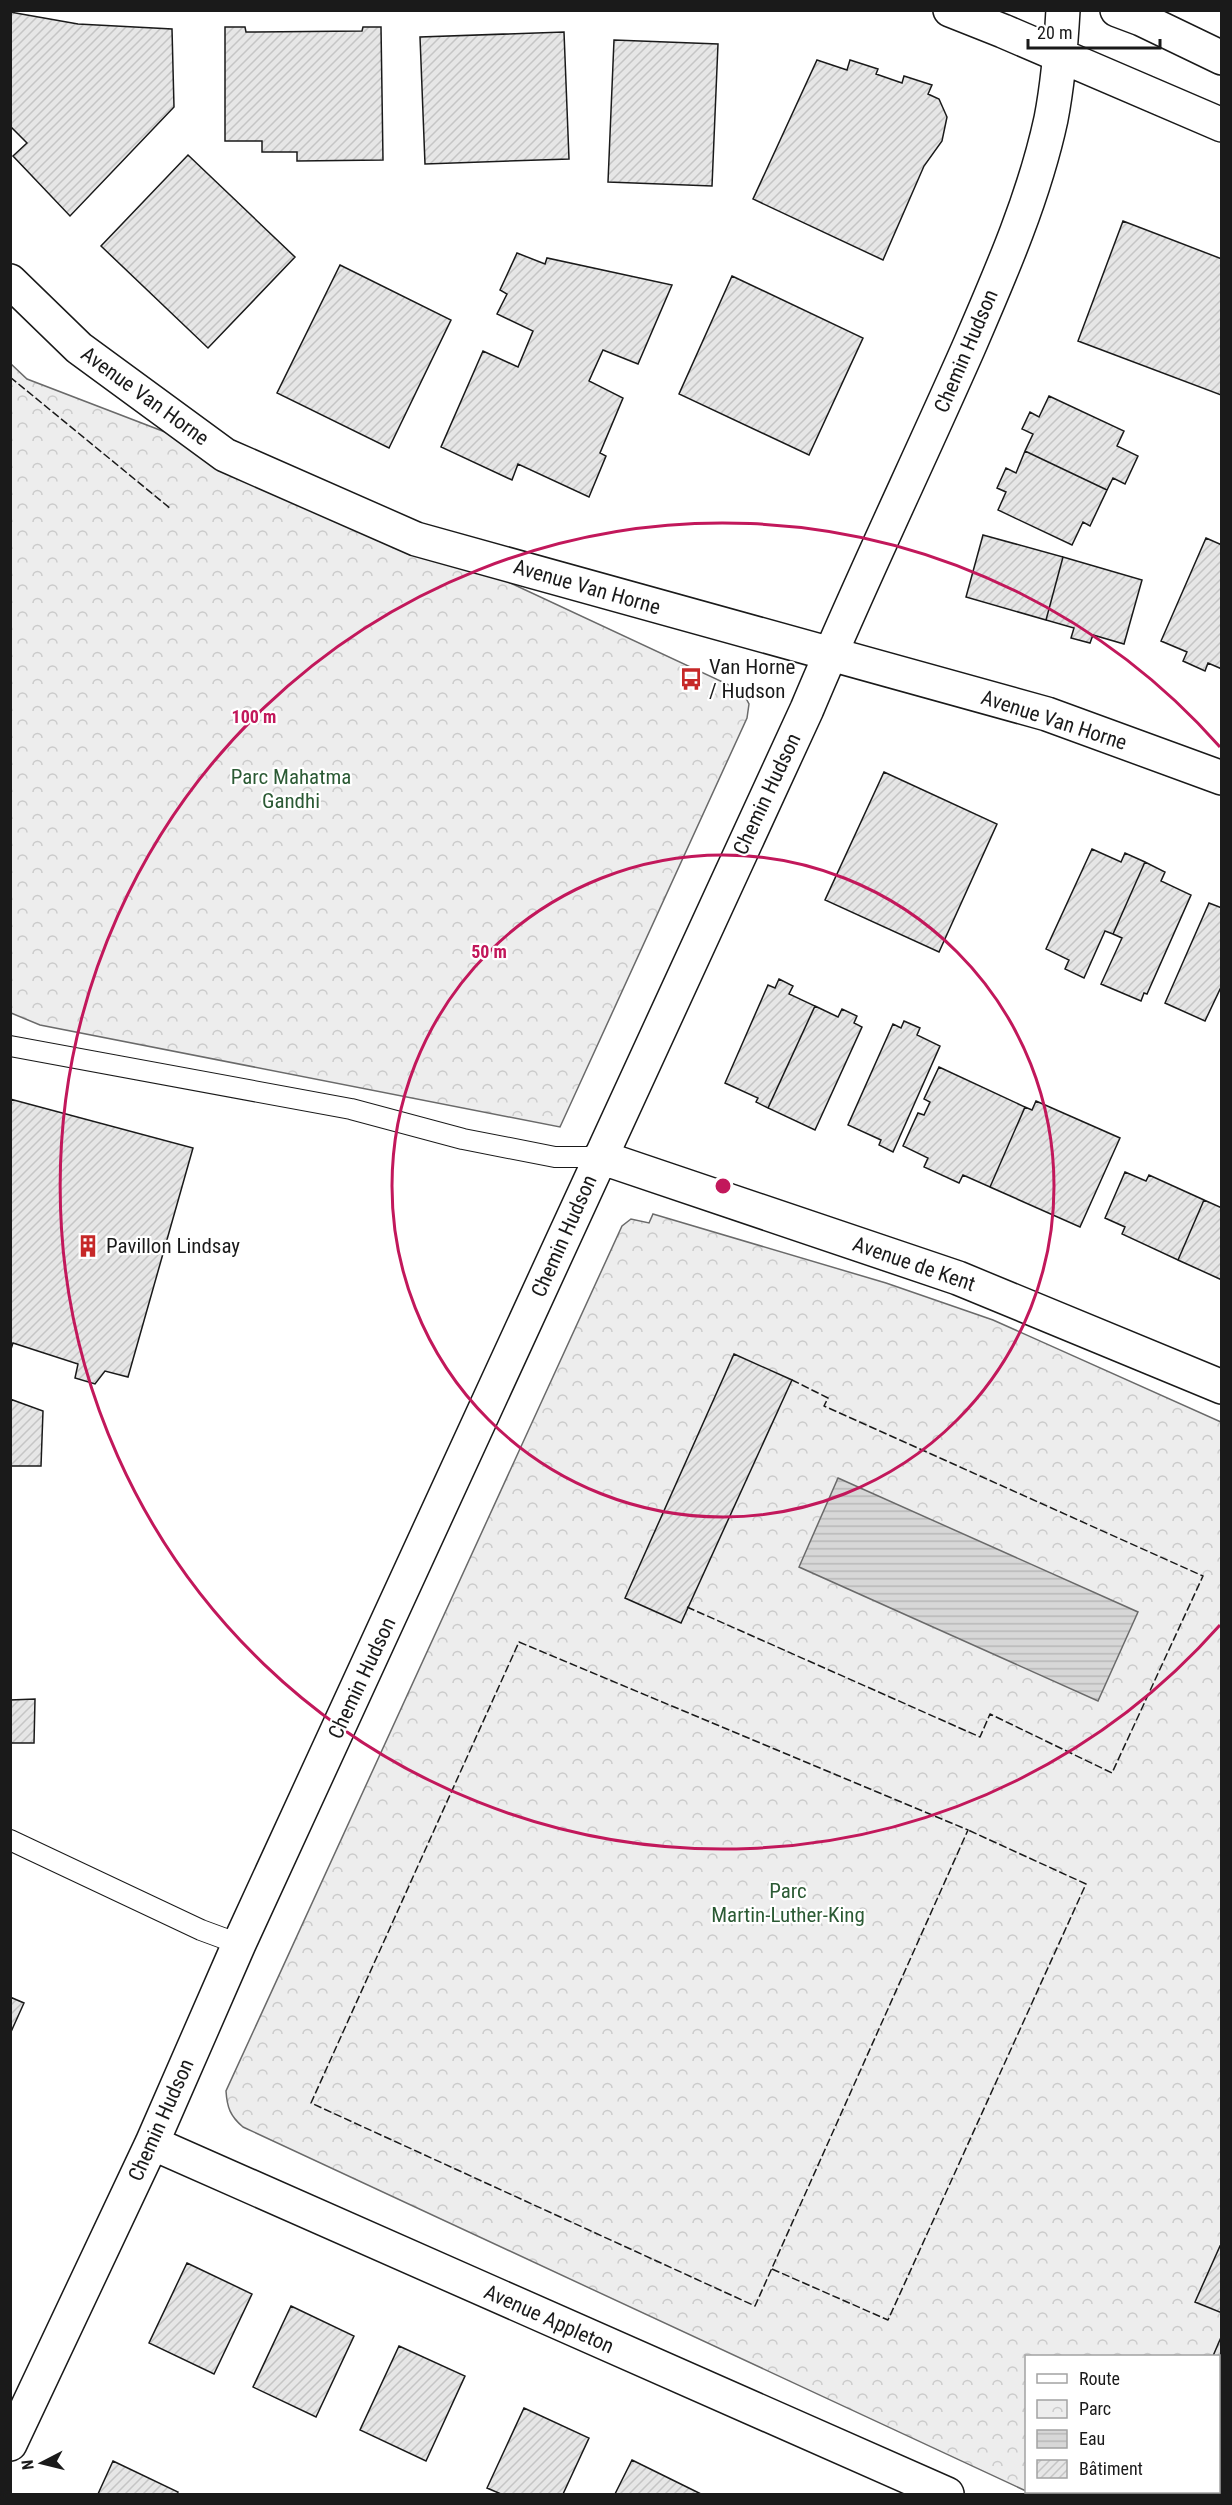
<svg xmlns="http://www.w3.org/2000/svg" width="1232" height="2505" font-family="'Roboto Condensed',sans-serif">
<style>
.park{fill:url(#park-crowns);stroke:#6a6a6a;stroke-width:1.5}
.water{fill:url(#water-rules);stroke:#6a6a6a;stroke-width:1.5}
.building{fill:url(#building-hatch);stroke:#1a1a1a;stroke-width:1.5}
.lines{fill:none;stroke-linecap:round;stroke-linejoin:round}
.service-casing{stroke:#1a1a1a;stroke-width:22}
.minor-casing{stroke:#1a1a1a;stroke-width:36}
.secondary-casing{stroke:#1a1a1a;stroke-width:36}
.service{stroke:#fff;stroke-width:20}
.minor{stroke:#fff;stroke-width:33}
.secondary{stroke:#fff;stroke-width:33}
.fence{stroke:#1a1a1a;stroke-width:1.5;stroke-dasharray:8 3;stroke-linecap:butt}
.ring{fill:none;stroke:#c2185b;stroke-width:3}
.labels{text-anchor:middle;dominant-baseline:central;stroke-width:4.5;stroke-linejoin:round;paint-order:stroke}
.street-label{font-size:21px;fill:#1a1a1a;stroke:#fff}
.poi-label{font-size:21px;fill:#1a1a1a;stroke:#fff;text-anchor:start}
.park-label{font-size:21px;fill:#2b5a34;stroke:#fff}
.centre{fill:#c2185b;stroke:#fff;stroke-width:3}
.ring-label{font-size:18px;text-anchor:middle;font-weight:bold;fill:#c2185b;stroke:#fff;stroke-width:4.5;stroke-linejoin:round;paint-order:stroke}
</style>
<defs>
<pattern id="park-crowns" width="20" height="18" patternUnits="userSpaceOnUse" patternTransform="scale(1.5)"><rect width="20" height="18" fill="#ededed"/><path d="M2 6a3 3 0 1 1 6 0M12 15a3 3 0 1 1 6 0" fill="none" stroke="#cbcbcb"/></pattern>
<pattern id="water-rules" width="6" height="5" patternUnits="userSpaceOnUse" patternTransform="scale(1.5)"><rect width="6" height="5" fill="#d7d7d7"/><path d="M0 2.5h6" fill="none" stroke="#b8b8b8"/></pattern>
<pattern id="building-hatch" width="6" height="6" patternUnits="userSpaceOnUse" patternTransform="scale(1.5)"><rect width="6" height="6" fill="#e6e6e6"/><path d="M-1 1l2-2M0 6l6-6M5 7l2-2" fill="none" stroke="#c5c5c5"/></pattern>
</defs>
<rect width="100%" height="100%" fill="#fff"/>
<path class="park" d="M10,363L27,379L225,455L416,539L742,691L749,704L747,718L560,1127L40,1025L11,1013Z
M653,1214L886,1283L993,1320L1221,1422V2494H1034L1028,2492H1218V2356H1026V2491L243,2127C230,2116 227,2107 226,2091L622,1226L631,1219L649,1223Z"/>
<path class="water" d="M838,1478L1138,1612L1098,1701L799,1567Z"/>
<path class="building" d="M10,12L78,24L172,29L174,107L70,216L13,156L27,143L10,126Z
M225,27H245L246,32L362,31L363,27H381L383,160L297,161V152H262V141H225Z
M564,32L569,159L425,164L420,37Z
M614,40L718,44L712,186L608,182Z
M817,60L847,70L850,60L878,69L876,74L902,83L904,76L932,85L928,94L939,99L947,117L942,141L924,166L883,260L753,199Z
M188,155L295,257L208,348L101,246Z
M1123,221L1222,259L1221,395L1078,341Z
M517,253L545,264L547,258L672,285L638,364L603,350L589,381L623,398L600,453L606,456L589,497L518,464L512,480L441,447L483,351L518,367L533,331L497,314L507,294L500,290Z
M340,265L451,320L389,448L277,393Z
M732,276L863,338L809,455L679,394Z
M1049,396L1124,431L1117,446L1138,456L1125,484L1113,478L1107,490L1025,451L1033,434L1022,429L1030,412L1039,417Z
M1025,451L1107,490L1090,526L1083,522L1072,545L998,510L1006,492L997,488L1006,468L1016,473Z
M983,535L1063,557L1046,620L966,597Z
M1206,538L1222,545V669L1208,663L1205,671L1183,661L1187,652L1161,641Z
M1063,557L1142,580L1124,644L1093,635L1090,643L1071,638L1074,628L1046,620Z
M884,772L997,824L939,952L825,900Z
M1092,849L1121,862L1125,853L1145,862L1113,934L1105,931L1084,978L1065,969L1069,960L1046,949Z
M1145,862L1165,872L1161,881L1191,895L1147,994L1144,993L1141,1001L1101,984L1122,938L1113,934Z
M1209,903L1222,908V985L1205,1021L1165,1003Z
M779,979L793,986L789,994L815,1006L768,1108L756,1102L758,1098L725,1083L768,985L775,988Z
M815,1006L838,1017L842,1009L857,1016L854,1023L862,1027L815,1130L768,1108Z
M904,1021L920,1028L917,1035L940,1046L893,1152L879,1145L881,1140L848,1125L893,1024L901,1028Z
M939,1067L1025,1107L990,1187L963,1175L959,1183L924,1167L928,1158L903,1146L918,1113L924,1115L930,1102L924,1099Z
M10,1099L193,1148L128,1377L105,1371L95,1384L75,1378L78,1364L13,1343L10,1352Z
M1036,1101L1120,1138L1080,1227L990,1187L1025,1107L1032,1110Z
M1125,1172L1146,1181L1149,1175L1204,1200L1178,1260L1122,1234L1125,1227L1105,1218Z
M1204,1200L1222,1208V1280L1178,1260Z
M734,1354L792,1380L681,1623L625,1598Z
M10,1399L43,1411L41,1466H10Z
M35,1699L34,1743H10V1700Z
M10,1997L24,2003L10,2034Z
M1220,2246L1222,2247V2313L1195,2302Z
M187,2263L252,2294L214,2374L149,2343Z
M291,2306L354,2336L316,2417L253,2387Z
M1222,2335V2377L1218,2375V2356H1213Z
M399,2346L465,2376L426,2461L360,2430Z
M524,2408L589,2438L563,2494H501L487,2488Z
M632,2460L701,2494H615Z
M113,2461L178,2492L177,2494H98Z"/>
<g class="lines">
<g class="service-casing">
<path id="service" d="M10,1046L351,1109L463,1139L555,1157H600
M10,1840L201,1930L239,1944"/>
</g>
<g class="minor-casing">
<path id="minor" d="M950,10L1003,31L1222,125
M1117,10L1141,19L1222,58
M600,1157L958,1278L1222,1387
M152,2143L947,2494
M10,2444L152,2143L239,1944L807,709C858,587 915,469 968,349C1000,275 1034,198 1051,119C1058,83 1061,46 1063,10"/>
</g>
<g class="secondary-casing">
<path id="secondary" d="M10,281L79,348L225,455L416,539L1047,714L1222,778"/>
</g>
<use href="#service" class="service"/>
<use href="#minor" class="minor"/>
<use href="#secondary" class="secondary"/>
<path class="fence" d="M10,377L171,509
M687,1607L980,1737L990,1714L1112,1773L1203,1576L824,1406L828,1398L792,1380
M519,1642L968,1830L755,2306L311,2103Z
M772,2269L888,2320L1086,1884L968,1830"/>
</g>
<g class="ring">
<circle cx="723" cy="1186" r="331"/>
<path d="M1220 1625A663 663 0 1 1 1220 747"/>
</g>
<defs>
<g id="bus-bare" transform="scale(1.8)"><path d="M-5-6H5V4H4V6H2V4H-2V6H-4V4H-5ZM-3.5-4V0h7V-4ZM-3.5 1.2v1.5H-2V1.2ZM2 1.2v1.5H3.5V1.2Z" fill="#c62828" stroke="#fff" stroke-width="2.5" paint-order="stroke"/></g>
<g id="building-bare" transform="scale(1.8)"><path d="M-4-6H4V6H1V3H-1V6H-4ZM-2.5-4.3h1.7v1.8h-1.7ZM.8-4.3h1.7v1.8H.8ZM-2.5-1h1.7V.8h-1.7ZM.8-1h1.7V.8H.8Z" fill="#c62828" stroke="#fff" stroke-width="2.5" paint-order="stroke"/></g>
</defs>
<g fill-rule="evenodd">
<use href="#bus-bare" x="691" y="679"/>
<use href="#building-bare" x="88" y="1246"/>
</g>
<g class="labels">
<g class="street-label">
<text transform="translate(966 351) rotate(-67)">Chemin Hudson</text>
<text transform="translate(145 396) rotate(36)">Avenue Van Horne</text>
<text transform="translate(587 587) rotate(16)">Avenue Van Horne</text>
<text transform="translate(1054 720) rotate(18)">Avenue Van Horne</text>
<text transform="translate(767 794) rotate(-65)">Chemin Hudson</text>
<text transform="translate(564 1236) rotate(-66)">Chemin Hudson</text>
<text transform="translate(914 1264) rotate(19)">Avenue de Kent</text>
<text transform="translate(362 1678) rotate(-65)">Chemin Hudson</text>
<text transform="translate(161 2120) rotate(-66)">Chemin Hudson</text>
<text transform="translate(549 2319) rotate(24)">Avenue Appleton</text>
</g>
<g class="poi-label">
<text x="709" y="667">Van Horne<tspan x="709" dy="24">/ Hudson</tspan></text>
<text x="106" y="1246">Pavillon Lindsay</text>
</g>
<g class="park-label">
<text x="291" y="777">Parc Mahatma<tspan x="291" dy="24">Gandhi</tspan></text>
<text x="788" y="1891">Parc<tspan x="788" dy="24">Martin-Luther-King</tspan></text>
</g>
</g>
<circle cx="723" cy="1186" r="9" class="centre"/>
<g class="ring-label">
<text x="254" y="723">100 m</text>
<text x="489" y="958">50 m</text>
</g>
<rect width="1232" height="2505" fill="none" stroke="#1a1a1a" stroke-width="24"/>
<rect x="1025" y="2355" width="195" height="138" fill="#ffffff" stroke="#a3a3a3" stroke-width="1.5"/>
<rect x="1037" y="2374" width="30" height="9" fill="#ffffff" stroke="#a3a3a3" stroke-width="1.5"/>
<text x="1079" y="2385" font-size="18" fill="#1a1a1a">Route</text>
<rect x="1037" y="2400" width="30" height="18" fill="url(#park-crowns)" stroke="#a3a3a3" stroke-width="1.5"/>
<text x="1079" y="2415" font-size="18" fill="#1a1a1a">Parc</text>
<rect x="1037" y="2430" width="30" height="18" fill="url(#water-rules)" stroke="#a3a3a3" stroke-width="1.5"/>
<text x="1079" y="2445" font-size="18" fill="#1a1a1a">Eau</text>
<rect x="1037" y="2460" width="30" height="18" fill="url(#building-hatch)" stroke="#a3a3a3" stroke-width="1.5"/>
<text x="1079" y="2475" font-size="18" fill="#1a1a1a">Bâtiment</text>
<g transform="translate(42 2463) rotate(263)" stroke="#ffffff" stroke-width="4.5" paint-order="stroke">
<path d="M0-4.5L10 22L0 15L-10 22Z" fill="#1a1a1a"/>
<text y="-9" font-size="16" font-weight="bold" text-anchor="middle" fill="#1a1a1a">N</text>
</g>
<path d="M1028 39v9h132v-9" fill="none" stroke="#1a1a1a" stroke-width="3"/>
<text x="1037" y="39" font-size="18" fill="#1a1a1a" stroke="#ffffff" stroke-width="4.5" paint-order="stroke">20 m</text>
</svg>
